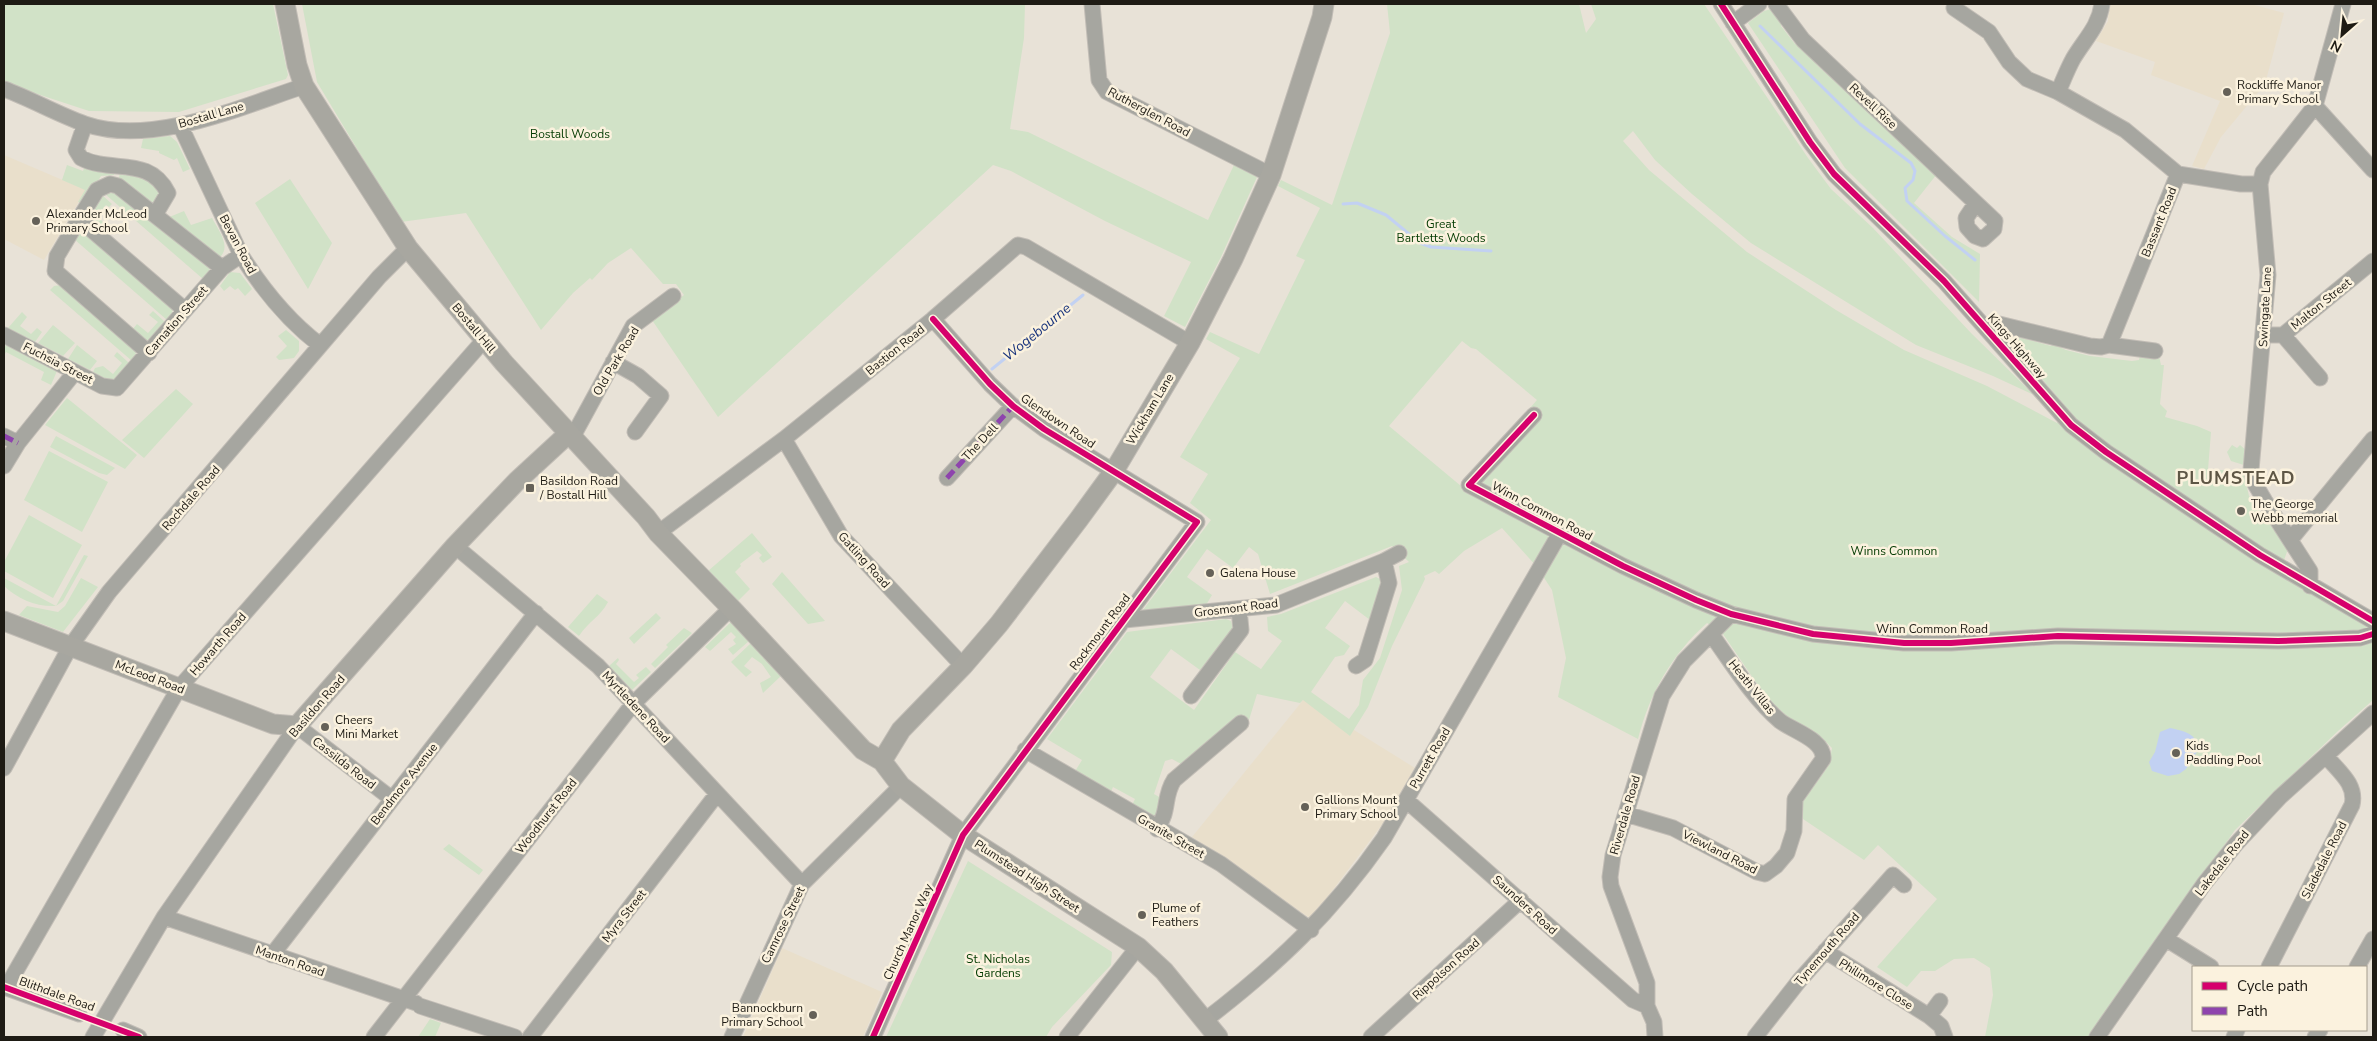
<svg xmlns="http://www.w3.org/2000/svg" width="2377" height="1041" font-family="'Nunito Sans',sans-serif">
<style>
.built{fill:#e9dfcb}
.green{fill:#d1e2c7;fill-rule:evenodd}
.water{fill:#c2d1f2}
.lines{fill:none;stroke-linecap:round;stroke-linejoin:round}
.stream{stroke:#c2d1f2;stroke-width:3}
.minor-casing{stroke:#c2bdb6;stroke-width:17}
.major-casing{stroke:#c2bdb6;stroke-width:21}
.minor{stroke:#a6a6a0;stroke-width:15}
.major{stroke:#a8a7a0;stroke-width:19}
.quiet{stroke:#8e44ad;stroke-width:5;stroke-dasharray:10 5;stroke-linecap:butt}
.cycleway-casing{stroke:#fbf2de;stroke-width:9}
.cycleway{stroke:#d6006c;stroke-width:6}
.poi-dot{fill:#656158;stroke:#fbf2de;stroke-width:2}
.labels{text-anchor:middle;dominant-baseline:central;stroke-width:5;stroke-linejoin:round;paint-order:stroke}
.poi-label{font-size:12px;fill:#1e1b14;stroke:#fbf2de;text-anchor:start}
.street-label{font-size:12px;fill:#1e1b14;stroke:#fbf2de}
.park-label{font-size:12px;fill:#023a00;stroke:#fbf2de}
.water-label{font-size:14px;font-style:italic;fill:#18337c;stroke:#fbf2de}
.district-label{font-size:18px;font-weight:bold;letter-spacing:1px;fill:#5e5645;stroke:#fbf2de}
</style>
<rect width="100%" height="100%" fill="#e8e2d7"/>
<path class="built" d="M2109,4H2251L2284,13L2265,84L2221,137L2204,169L2192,166L2220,101L2151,75L2155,62L2096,41L2108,21Z
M4,155L86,190L44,260L4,239Z
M1304,699L1415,768L1384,822L1311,919L1192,837Z
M782,948L882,992L863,1037H743Z"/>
<path class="green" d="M4,4H273L288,75L286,79L179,112L89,111L4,83Z
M302,4H1025L1024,38L1010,129L1028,132L1208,220L1234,165L1257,177L1221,257L1185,327L1164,316L1191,262L1105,221L1011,171L993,165L718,417L652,320L684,295L676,284H663L631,248L608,263L592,280L590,278L573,293L541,330L466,213L401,222L317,82Z
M1387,4H1579L1586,33L1596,19L1591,4H1704L1808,158L1831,189L1873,228L1971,333L2034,395L1993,376L1916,345L1751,243L1692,194L1655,160L1633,131L1623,141L1649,170L1747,252L1836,310L1904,350L1987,386L2057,423L2067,408L2022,356L2011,352L2012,344L2006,337H2018L2051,346L2053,344L2066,350L2090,356L2132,361L2139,360L2140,355L2159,356L2161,365H2164L2160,404L2167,411L2165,417L2197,426L2211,432L2208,470H2243L2249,496L2288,549L2279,574L2373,629V700L2338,731L2235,830L2089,1037H1985L1993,995L1990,968L1974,958L1954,959L1935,971H1921L1907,987L1877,967L1937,899L1878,845L1864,860L1803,819L1801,804L1829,765L1832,748L1823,739L1791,720L1766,697L1723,634L1707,623C1672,654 1649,694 1638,739L1558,697L1566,658L1552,590L1537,567L1502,528L1464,551L1439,574L1435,571L1424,576L1425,579L1392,646L1368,707L1350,736L1303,700L1300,703L1257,694L1248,723L1183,765L1172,759L1165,761L1154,794L1161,798L1158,818L1131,807L1135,799L1113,787L1110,794L1074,773L1082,760L1047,739L1127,632L1226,619L1231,621L1233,628L1200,670L1171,649L1150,677L1194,710L1235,652L1261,669L1282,641L1268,631L1267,617L1281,614L1376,577L1380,579L1382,585L1370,620L1345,601L1325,628L1350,646L1344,655L1335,657L1311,692L1349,719L1359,705L1363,680L1380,658L1402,590L1399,566L1409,562L1392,546L1270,594L1258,554L1249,547L1233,568L1207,549L1187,577L1212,595L1206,605L1143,610L1211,520L1190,503L1208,474L1180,457L1240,358L1206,339L1210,332L1259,354L1305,260L1296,256L1320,208L1278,186L1281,180L1332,205L1390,33ZM1462,341L1471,348L1476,349L1537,400L1461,486L1389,426Z
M1771,9L1782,20L1781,26L1795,44L1801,46L1818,66L1937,174L1914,203L1952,237L1980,254L1979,302L1845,168L1748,23L1764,11Z
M170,136L177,142L190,169L183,172L177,158L174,160L159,153V151L141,148L143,139Z
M86,163L115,168L114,175L101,176L84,204L78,202L85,190L62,180L67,165L83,171Z
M120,170L149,174L158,188L159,199L153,206L119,179Z
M290,179L332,243L308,289L255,203Z
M110,192L117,193L209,263L210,272L203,279L105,194Z
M102,195L112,204L109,207L106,205L97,216L106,225L102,230L90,220L89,214Z
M184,211L191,225L212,218C217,228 231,245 221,256H216L167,218Z
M79,229L91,232L173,306L172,314L167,320L74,239Z
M230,272L240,273L252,289L245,296L238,288L235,290L230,286L224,291L220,286Z
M61,285L137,351L132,361L50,290L54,286Z
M153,311L165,322L150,340L144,341L132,330L137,324L148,333L158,322L149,315Z
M22,312L27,317L20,326L31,334L37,328L42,332L35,342L8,328Z
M53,325L75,343L63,356L38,343Z
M286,330L299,341V351L294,358L279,360L276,357L287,346L278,336Z
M6,345L57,371L51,385L41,380L44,372L6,352L4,356V347Z
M77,345L97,361L90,370L68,359Z
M117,352L129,363L115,380L110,381L93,372L95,368L103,366L113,374L122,363L114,356Z
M176,389L193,404L144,458L122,440Z
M67,398L137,455L125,469L45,425Z
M56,436L115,468L107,475L99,473L50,447Z
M2232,445L2237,448L2240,445L2247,451V466L2231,461L2227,452Z
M49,451L108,482L82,532L24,500Z
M29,515L82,545L53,598L4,571V562Z
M752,533L772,557L763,563L759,558L762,555L757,551L740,564L741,566L735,572L750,589L738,601L708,571Z
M84,555L88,556L63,601L56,606C36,607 18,599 4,586V578L56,606Z
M782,572L825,621L808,624L772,584Z
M81,578L98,587L63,632L19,615L27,606L58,612L65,606Z
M597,594L608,602C600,617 589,621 579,636L568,627Z
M656,613L661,618L634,644L629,638Z
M731,622L749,641L733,655L728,649L736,644L733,640L736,637L731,632L710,651L705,647Z
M684,628L692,633L655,668L651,664L668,647L666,645Z
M751,643L781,676L763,693L760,683L771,677L762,664L752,657L744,666L752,672L746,677L731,662Z
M618,658L619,660L616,664L634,682L639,678L636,675L646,667L651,672L632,690L609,666Z
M449,844L483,870L479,875L443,849Z
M968,861L1112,952L1111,965L1052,1027L1046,1037H886Z
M430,1019L441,1023L435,1037H418Z"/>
<path class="water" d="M2170,728C2183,731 2198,733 2198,750L2186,769L2179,774L2168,776L2152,771L2149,762L2155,752L2160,732Z"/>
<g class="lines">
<path class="stream" d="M1760,26L1860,124L1911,163L1915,171L1913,180L1905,188L1907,201L1945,236L1975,260
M1343,204L1357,203L1386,215L1420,243L1431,247L1491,251
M992,369L1083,295"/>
<g class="minor-casing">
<path id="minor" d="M1092,4L1099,80L1107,92L1271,175
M1721,4L1810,142L1834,174L1944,281L2071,425L2106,452L2260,555L2373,621
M1776,4L1803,40L1995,221L1994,229L1983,239L1975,236L1967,227L1966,218L1976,203
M1954,8L1989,32L2009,62L2027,79L2058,92L2125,130L2178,174
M1733,23L1759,4
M4,89C31,99 57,114 85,124C152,147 240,107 304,86
M2058,92C2063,81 2067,70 2073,59C2084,40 2099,27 2102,4
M2315,106L2373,170
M85,124L76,150L81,158C112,174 149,155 168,193L155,215
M180,125L241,255C263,290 287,320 320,345
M79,219L57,256L55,271L149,353
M185,310L79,219L97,190L110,184L118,186L222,268
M1988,331L1999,324L2090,346L2101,347L2109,345L2155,351
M4,335L102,386L117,388L222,268L241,255
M2264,335H2283L2373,261
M2283,335L2320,378
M2109,345L2178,174L2241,184H2260
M613,362L638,376L661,396L635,432
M1534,415L1469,485L1623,566L1696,600L1731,614L1813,634L1904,643H1951L2058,636L2278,641L2360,638L2373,634
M4,436L18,443
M572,438L633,326L673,296
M784,439L841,536L963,666
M4,466L18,443L75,372
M947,478L1013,406
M658,533L784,439L933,319L1018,245L1026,247L1190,343
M2291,539L2373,439
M455,546L598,666L802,884
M2310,586V571L2265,501L2255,484L2251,470L2268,275L2260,184L2263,172L2315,106L2343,4
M1124,620L1276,605L1384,561L1399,553
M1356,666L1365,660L1389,583L1384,561
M1191,696L1241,630L1239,609
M1025,750L1221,864L1311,930
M4,768L70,647L109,592L379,277L408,248
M1406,800L1633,1000L1647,1006
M1626,814L1673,828L1757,872L1765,874L1776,866L1787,853L1794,831L1795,799L1823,759C1825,740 1793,731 1780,721C1752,697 1732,663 1711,634
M1157,829C1170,810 1163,797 1174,780L1241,723
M164,917L416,1003
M2166,939L2211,967
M1825,951L1929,1016L1941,1026L1945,1037
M272,955L536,613
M2269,967L2352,805C2357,784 2338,771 2326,756
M2357,967L2373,939
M4,987L79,1014
M6,988L179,688L484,340
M420,1006L515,1037
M1929,1016L1940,1001
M1204,1021C1277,965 1331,914 1384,838L1560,533
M123,1030L139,1037
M93,1037L164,917L297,726L392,799
M374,1037L633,704L731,608
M530,1037L717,794
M732,1037L802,884L901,786
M873,1037L963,835L1197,522L1044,429L1013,406L990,384L933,319
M1067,1037L1138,947
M1371,1037L1521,900
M1655,1037L1654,1022L1647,1006V983L1611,886L1610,877L1613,855L1662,696L1684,661L1731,614
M1755,1037L1799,981L1893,875L1904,885
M2097,1037L2204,884L2236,844L2280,797L2373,713
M2234,1037L2237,1030
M2315,1037L2320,1030"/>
</g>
<g class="major-casing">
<path id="major" d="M285,4L297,65L304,86L408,248L504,363L646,517L658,533L732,609L863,750L882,761L901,786L963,835L1138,947L1164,971L1218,1037
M4,621L273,724L297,726L455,546L517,481L568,434
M882,761L901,730L963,666L999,624L1079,519L1114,471L1190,343L1233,259L1271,175L1322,17L1324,4"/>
</g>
<use href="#minor" class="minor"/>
<use href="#major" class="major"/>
<path class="quiet" d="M4,436L18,443
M947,478L1013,406"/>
<g class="cycleway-casing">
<path id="cycleway" d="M1721,4L1810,142L1834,174L1944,281L2071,425L2106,452L2260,555L2373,621
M1534,415L1469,485L1623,566L1696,600L1731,614L1813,634L1904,643H1951L2058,636L2278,641L2360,638L2373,634
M4,987L139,1037
M873,1037L963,835L1197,522L1044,429L1013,406L990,384L933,319"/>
</g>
<use href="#cycleway" class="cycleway"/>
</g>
<g class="poi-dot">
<circle cx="2227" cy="92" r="5"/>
<circle cx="36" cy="221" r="5"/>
<rect x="525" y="483" width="10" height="10" rx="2.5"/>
<circle cx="2241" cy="511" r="5"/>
<circle cx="1210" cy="573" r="5"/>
<circle cx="325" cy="727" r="5"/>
<circle cx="2176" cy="753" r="5"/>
<circle cx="1305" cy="807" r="5"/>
<circle cx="1142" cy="915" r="5"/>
<circle cx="813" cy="1015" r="5"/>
</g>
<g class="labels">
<g class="poi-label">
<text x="2237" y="85">Rockliffe Manor<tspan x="2237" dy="14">Primary School</tspan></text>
<text x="46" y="214">Alexander McLeod<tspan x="46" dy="14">Primary School</tspan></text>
<text x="540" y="481">Basildon Road<tspan x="540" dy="14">/ Bostall Hill</tspan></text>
<text x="2251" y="504">The George<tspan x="2251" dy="14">Webb memorial</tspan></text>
<text x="1220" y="573">Galena House</text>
<text x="335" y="720">Cheers<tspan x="335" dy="14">Mini Market</tspan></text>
<text x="2186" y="746">Kids<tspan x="2186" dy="14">Paddling Pool</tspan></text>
<text x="1315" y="800">Gallions Mount<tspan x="1315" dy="14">Primary School</tspan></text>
<text x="1152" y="908">Plume of<tspan x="1152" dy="14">Feathers</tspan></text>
<text x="803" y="1008" text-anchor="end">Bannockburn<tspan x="803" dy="14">Primary School</tspan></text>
</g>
<g class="street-label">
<text transform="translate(1873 106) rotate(43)">Revell Rise</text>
<text transform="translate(1149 112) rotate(28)">Rutherglen Road</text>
<text transform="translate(211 115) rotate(-16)">Bostall Lane</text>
<text transform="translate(2159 222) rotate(-68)">Bassant Road</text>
<text transform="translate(238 244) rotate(62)">Bevan Road</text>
<text transform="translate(2321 304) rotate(-39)">Malton Street</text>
<text transform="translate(2265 307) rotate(-87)">Swingate Lane</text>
<text transform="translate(176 321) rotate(-49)">Carnation Street</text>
<text transform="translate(474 328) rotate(50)">Bostall Hill</text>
<text transform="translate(2017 346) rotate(49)">Kings Highway</text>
<text transform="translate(895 350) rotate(-39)">Bastion Road</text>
<text transform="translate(616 361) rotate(-59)">Old Park Road</text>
<text transform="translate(58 363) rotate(27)">Fuchsia Street</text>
<text transform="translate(1150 409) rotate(-59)">Wickham Lane</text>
<text transform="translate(1058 421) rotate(34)">Glendown Road</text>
<text transform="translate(980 442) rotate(-47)">The Dell</text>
<text transform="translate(191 498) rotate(-49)">Rochdale Road</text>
<text transform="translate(1542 511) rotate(28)">Winn Common Road</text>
<text transform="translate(864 560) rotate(48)">Gatling Road</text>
<text transform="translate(1236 608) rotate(-7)">Grosmont Road</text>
<text x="1932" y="629">Winn Common Road</text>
<text transform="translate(1100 632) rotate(-53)">Rockmount Road</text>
<text transform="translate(218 644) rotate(-49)">Howarth Road</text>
<text transform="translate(150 677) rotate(21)">McLeod Road</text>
<text transform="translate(1752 687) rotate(51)">Heath Villas</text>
<text transform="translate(317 706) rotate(-49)">Basildon Road</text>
<text transform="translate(636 707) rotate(47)">Myrtledene Road</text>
<text transform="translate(1430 758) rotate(-60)">Purrett Road</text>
<text transform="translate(344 763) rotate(38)">Cassilda Road</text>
<text transform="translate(404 784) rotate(-52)">Bendmore Avenue</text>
<text transform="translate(1625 815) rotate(-74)">Riverdale Road</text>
<text transform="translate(546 816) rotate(-52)">Woodhurst Road</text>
<text transform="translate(1171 836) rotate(30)">Granite Street</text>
<text transform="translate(1720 852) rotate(27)">Viewland Road</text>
<text transform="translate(2324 860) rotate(-63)">Sladedale Road</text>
<text transform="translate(2222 863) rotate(-52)">Lakedale Road</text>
<text transform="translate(1027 876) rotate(33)">Plumstead High Street</text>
<text transform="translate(1525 905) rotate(42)">Saunders Road</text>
<text transform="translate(624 916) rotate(-52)">Myra Street</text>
<text transform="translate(783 925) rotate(-64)">Camrose Street</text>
<text transform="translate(908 932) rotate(-66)">Church Manor Way</text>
<text transform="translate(1827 949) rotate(-49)">Tynemouth Road</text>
<text transform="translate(290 961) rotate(19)">Manton Road</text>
<text transform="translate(1446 969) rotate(-42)">Rippolson Road</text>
<text transform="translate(1876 984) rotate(32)">Philimore Close</text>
<text transform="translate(57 994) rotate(20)">Blithdale Road</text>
</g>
<g class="park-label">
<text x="570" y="134">Bostall Woods</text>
<text x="1441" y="224">Great<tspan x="1441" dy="14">Bartletts Woods</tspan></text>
<text x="1894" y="551">Winns Common</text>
<text x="998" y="959">St. Nicholas<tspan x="998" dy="14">Gardens</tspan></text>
</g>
<g class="water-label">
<text transform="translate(1037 332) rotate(-39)">Wogebourne</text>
</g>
<g class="district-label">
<text x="2236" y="478">PLUMSTEAD</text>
</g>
</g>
<rect width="2377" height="1041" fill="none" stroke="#1e1b14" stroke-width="10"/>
<rect x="2192" y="966" width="175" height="65" fill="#fbf2de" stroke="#a39c8d"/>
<rect x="2202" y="982" width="25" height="8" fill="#d6006c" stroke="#a39c8d"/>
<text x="2237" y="991" font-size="15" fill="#1e1b14">Cycle path</text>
<rect x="2202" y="1007" width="25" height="8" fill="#8e44ad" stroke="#a39c8d"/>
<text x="2237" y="1016" font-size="15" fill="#1e1b14">Path</text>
<g transform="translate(2342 35) rotate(207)" stroke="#fbf2de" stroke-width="4" paint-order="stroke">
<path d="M0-4L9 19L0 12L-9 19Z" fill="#1e1b14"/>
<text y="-8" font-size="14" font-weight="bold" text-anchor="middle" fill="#1e1b14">N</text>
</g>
</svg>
